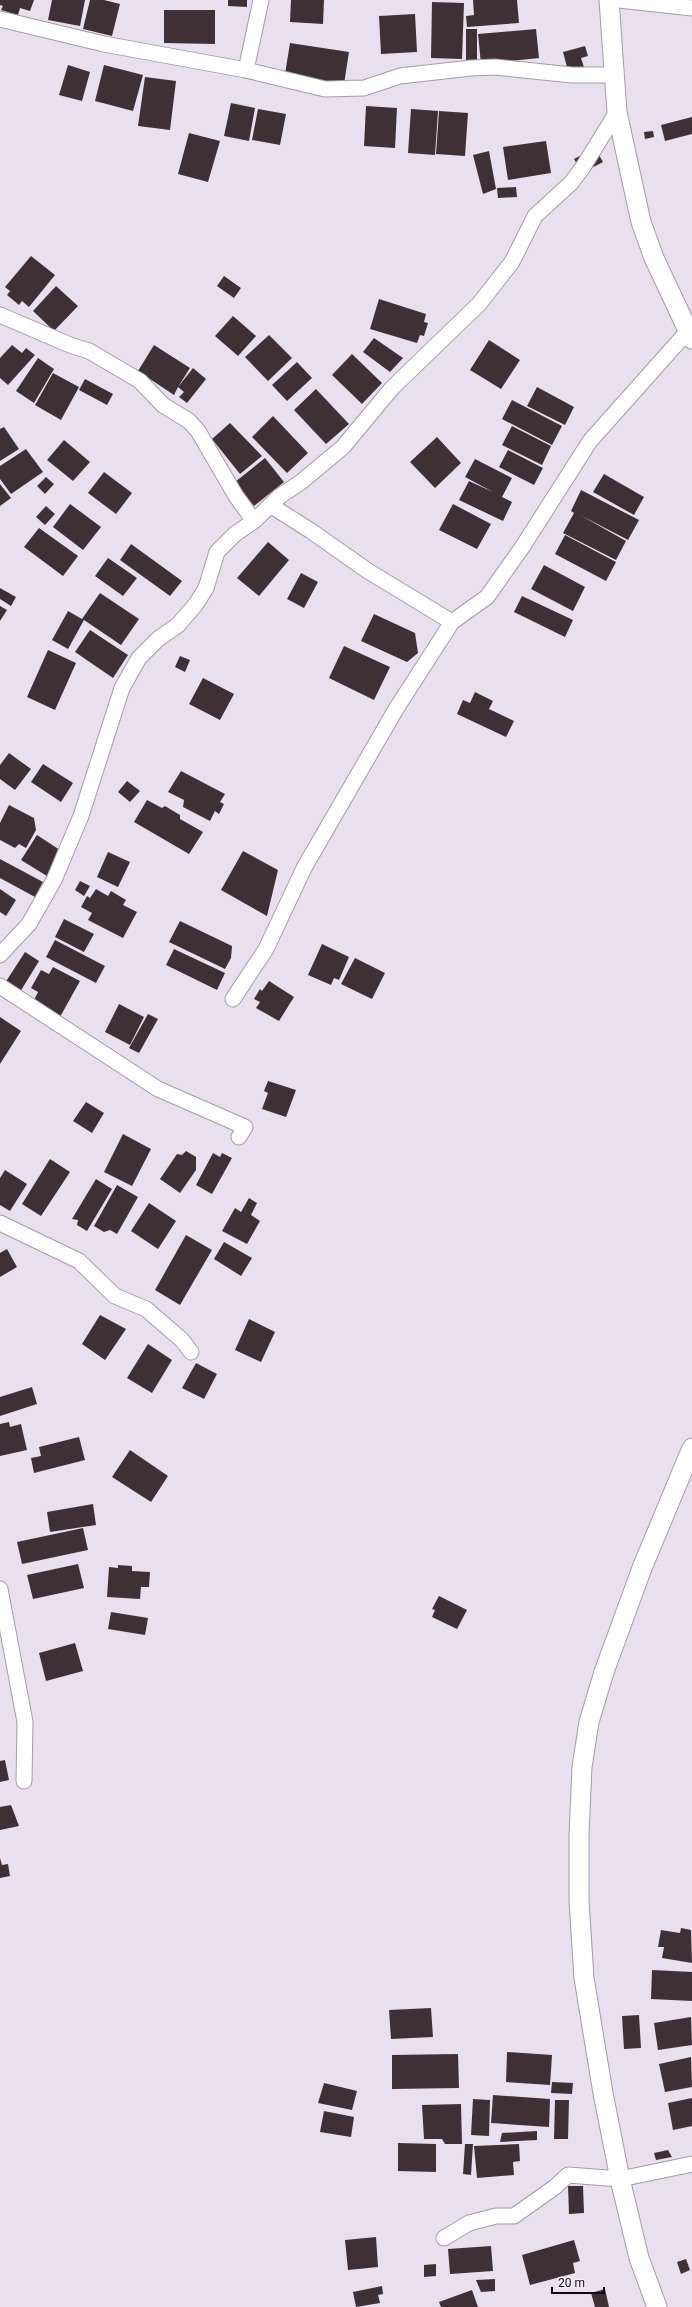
<svg xmlns="http://www.w3.org/2000/svg" width="692" height="2307" font-family="Roboto,sans-serif">
<style>
.building{fill:#3f3035}
.lines{fill:none;stroke-linecap:round;stroke-linejoin:round}
.minor-casing{stroke:#a39ba9;stroke-width:17}
.tertiary-casing{stroke:#a39ba9;stroke-width:21}
.minor{stroke:#fff;stroke-width:15}
.tertiary{stroke:#fff;stroke-width:19}
</style>
<rect width="100%" height="100%" fill="#e8e0ef"/>
<path class="building" d="M0,0H34L30,11L20,8L18,15L1,10L3,6L0,5Z
M52,0H85L80,26L48,20Z
M90,0H104L120,4L112,36L83,29Z
M228,0H247V7L228,6Z
M291,0H324L323,24L290,22Z
M473,0H517L519,23L467,27L466,16L474,15Z
M432,2L464,3L462,59L431,58Z
M164,10H215V44L164,43Z
M415,14L417,52L381,54L379,16Z
M466,29H477V67H466Z
M536,29L539,58L481,64L478,34Z
M290,43L349,52L344,84L285,74Z
M585,46L588,56L581,58L584,67L568,71L563,52Z
M68,65L90,72L82,101L59,95Z
M104,65L143,75L133,111L95,101Z
M145,77L176,81L170,130L138,126Z
M231,103L255,108L249,141L224,136Z
M366,106L397,108L395,148L364,146Z
M258,109L286,114L280,145L252,140Z
M411,109L438,111L435,155L408,153Z
M439,111L468,113L465,156L436,154Z
M692,117V134L665,141L661,125Z
M653,131L654,137L645,139L644,132Z
M189,133L220,141L208,182L178,174Z
M546,141L551,173L508,180L503,147Z
M595,148L603,162L582,173L574,159Z
M489,151L496,189L483,194L473,155Z
M516,187L517,197L498,198L497,188Z
M31,256L55,275L29,307L22,301L19,305L7,295L10,291L5,287Z
M224,276L241,288L234,298L217,286Z
M56,286L78,306L54,331L33,311Z
M379,299L426,314L424,322L428,323L424,336L420,335L417,343L370,329Z
M233,316L256,336L238,356L215,336Z
M269,335L292,358L268,381L245,357Z
M374,338L403,358L390,372L363,352Z
M489,340L520,360L501,389L470,370Z
M12,345L22,353L26,348L35,355L8,385L0,378V358Z
M154,345L190,368L178,387L193,368L206,379L187,403L179,397L184,392L178,387L174,395L138,371Z
M352,354L382,383L362,404L332,375Z
M38,358L54,369L34,403L16,391Z
M297,362L312,378L287,401L272,385Z
M53,373L79,387L61,420L35,405Z
M85,379L113,394L107,405L79,390Z
M537,387L574,407L565,425L527,406Z
M316,389L349,424L326,444L294,410Z
M512,400L562,426L552,445L502,419Z
M273,416L308,453L287,473L252,437Z
M230,423L262,456L240,474L212,439Z
M512,426L551,446L542,465L502,445Z
M4,427L19,449L0,461V429Z
M437,437L461,463L435,488L410,462Z
M64,440L90,462L73,481L47,460Z
M26,449L43,472L11,494L0,479V466Z
M508,450L543,468L534,485L499,467Z
M265,458L284,482L254,506L235,482Z
M475,459L512,478L502,497L512,502L503,521L459,500L469,481L493,492L465,477Z
M104,472L132,493L116,514L88,493Z
M604,474L644,497L634,515L593,492Z
M46,477L54,484L45,494L37,486Z
M0,484L11,498L0,506Z
M581,490L639,520L628,540L580,515L626,541L616,560L563,533L574,513L571,511Z
M70,504L101,527L83,550L53,527Z
M453,504L491,524L477,549L439,530Z
M46,506L55,514L45,525L36,517Z
M39,528L78,556L63,576L24,547Z
M565,535L616,562L606,581L555,554Z
M268,542L289,560L259,596L237,578Z
M131,544L182,581L170,596L120,560Z
M108,558L137,578L123,596L95,576Z
M544,565L585,587L573,611L531,589Z
M301,573L318,582L304,608L287,599Z
M0,588L16,597L11,606L0,599Z
M100,593L139,619L121,645L84,620L68,649L52,640L68,611L82,619Z
M522,596L573,620L565,637L514,612Z
M0,606L7,610L0,621Z
M374,614L415,633L418,653L407,662L361,641Z
M90,630L128,655L113,678L75,652Z
M344,646L390,667L374,700L329,678Z
M48,650L76,663L55,710L27,697Z
M180,656L190,660L185,672L175,667Z
M203,678L234,694L220,720L189,704Z
M475,692L493,701L489,709L514,721L506,737L457,714L463,700L470,703Z
M9,753L31,769L15,790L0,779V765Z
M43,764L73,783L61,802L31,782Z
M181,771L225,794L220,802L224,804L219,814L215,811L210,821L183,807L184,800L168,792Z
M127,781L140,791L130,802L118,792Z
M147,800L162,808L165,806L180,815V819L203,832L189,854L134,822Z
M9,805L34,818L36,830L26,848L19,844L15,848L0,840V823Z
M37,835L63,852L47,876L21,860Z
M243,851L278,870L267,916L221,890Z
M108,852L130,862L118,887L97,877Z
M0,859L43,882L35,897L0,878Z
M80,881L90,886L84,896L75,890Z
M0,889L16,900L6,916L0,912Z
M96,889L108,896L111,891L126,900L123,905L137,912L123,938L88,920L92,913L81,907L87,896L90,898Z
M64,919L94,934L84,952L55,937Z
M180,921L232,946L231,958L225,969L169,942Z
M55,940L105,966L96,983L46,957Z
M322,944L349,957L339,980L334,978L331,985L308,975Z
M174,949L225,973L217,990L166,965Z
M25,952L39,961L20,992L5,983Z
M355,958L385,973L372,999L341,984Z
M53,967L80,981L60,1017L33,1002L38,992L31,988L41,970L49,974Z
M269,981L294,997L279,1021L256,1008L260,1002L254,999L260,989L262,991Z
M119,1004L144,1017L130,1045L105,1032Z
M148,1014L158,1019L139,1053L129,1048Z
M0,1017L21,1031L0,1064Z
M268,1081L296,1090L286,1117L262,1109L268,1093L264,1091Z
M86,1102L104,1113L92,1133L73,1121Z
M123,1134L151,1149L132,1186L104,1172Z
M186,1151L196,1157V1170L180,1193L160,1179L177,1154L182,1155Z
M213,1153L220,1157L222,1153L232,1158L212,1194L196,1185Z
M50,1159L70,1172L41,1216L22,1204Z
M5,1170L27,1184L10,1211L0,1205V1178Z
M96,1179L112,1189L87,1231L77,1225L78,1220L72,1219Z
M117,1185L138,1197L117,1234L110,1230L104,1232L94,1226Z
M249,1198L257,1203L251,1215L260,1221L247,1244L222,1231L235,1208L241,1212Z
M149,1203L176,1221L158,1249L131,1231Z
M186,1235L212,1250L180,1305L155,1290Z
M224,1242L252,1258L241,1276L214,1259Z
M7,1249L17,1267L0,1277V1253Z
M100,1315L126,1329L105,1360L82,1344Z
M249,1319L275,1332L261,1362L235,1350Z
M148,1344L172,1360L152,1393L127,1378Z
M196,1363L217,1374L204,1399L182,1388Z
M32,1387L37,1404L0,1416V1397Z
M9,1422L10,1427L21,1424L27,1450L0,1456V1424Z
M79,1437L85,1460L34,1473L31,1458L41,1456L39,1447Z
M130,1450L168,1476L151,1502L112,1477Z
M93,1504L96,1525L50,1532L47,1512Z
M83,1528L88,1550L22,1564L17,1542Z
M78,1564L84,1588L33,1599L27,1575Z
M118,1565L132,1566V1571L150,1572L149,1587H141L140,1599L107,1597L109,1567L118,1568Z
M439,1596L467,1610L457,1629L432,1617L435,1610L432,1609Z
M111,1612L148,1618L145,1635L108,1629Z
M75,1643L83,1671L46,1681L39,1653Z
M5,1760L9,1780L0,1782V1761Z
M11,1805L19,1826L0,1830V1807Z
M0,1858L2,1865L8,1864L10,1876L0,1878Z
M681,1928L691,1930L692,1963L662,1958L664,1947H658L661,1930L680,1933Z
M652,1970L692,1972V2001L651,1999Z
M431,2008L433,2037L391,2039L389,2010Z
M639,2015L641,2048L624,2049L622,2016Z
M691,2017L692,2045L658,2050L654,2023Z
M507,2052L552,2055L550,2085L506,2082Z
M458,2054L459,2088L392,2089V2055Z
M691,2057L692,2087L665,2092L659,2064Z
M552,2082L573,2083L572,2094L551,2093Z
M324,2083L357,2091L352,2110L318,2103Z
M493,2095L550,2099L549,2127L491,2123Z
M692,2098V2126L673,2130L668,2103Z
M473,2099L490,2100L489,2136L471,2135Z
M555,2100H569L568,2139H554Z
M461,2104L462,2144H445L442,2139H424L422,2105Z
M324,2111L354,2117L351,2137L320,2132Z
M537,2131V2140L500,2142L502,2133Z
M398,2143L436,2144V2172L398,2171Z
M465,2144H473L471,2175L463,2174Z
M519,2144L520,2161L513,2162L514,2175L477,2178L474,2146Z
M668,2150L672,2157L656,2160L654,2153Z
M568,2186H583L584,2213L569,2214Z
M376,2237L378,2267L348,2270L345,2240Z
M574,2240L580,2261L573,2263L575,2273L530,2285L522,2255Z
M491,2246L493,2271L450,2274L448,2249Z
M686,2259L690,2270L681,2274L677,2262Z
M436,2264V2276L424,2277V2265Z
M495,2279V2291L481,2292L476,2280Z
M382,2286L383,2294L378,2295L380,2303L356,2307L353,2292Z
M605,2289L609,2307H595L591,2293Z
M472,2290L478,2307H441L439,2302Z"/>
<g class="lines">
<g class="minor-casing">
<path id="minor" d="M619,0L692,8
M0,19L104,44L246,70L325,89L364,88L400,76L471,68L495,67L572,75H615
M246,70L261,0
M0,315L70,345L89,351L140,381L163,405L189,421L198,431L236,496L254,521
M452,622L487,597L523,546L590,441L688,331
M0,955L29,924L54,880L81,816L122,688L139,658L158,639L178,625L196,604L206,588L217,552L235,534L254,521L280,496L301,482L343,447L392,388L479,304L512,262L535,216L571,183L583,167L617,112
M0,986L158,1089L245,1127L239,1137
M233,999L266,949L304,868L396,709L452,622L368,571L311,531L270,505
M0,1223L79,1261L115,1296L146,1309L182,1340L191,1352
M0,1589L25,1722L24,1781
M444,2238L469,2223L496,2216H514L555,2187L568,2175L620,2179L692,2164"/>
</g>
<g class="tertiary-casing">
<path id="tertiary" d="M609,0L617,112L641,222L654,258L692,339
M657,2307L639,2258L620,2179L603,2093L584,1978L579,1901V1835L582,1767L589,1722L604,1672L642,1568L692,1448"/>
</g>
<use href="#minor" class="minor"/>
<use href="#tertiary" class="tertiary"/>
</g>
<path d="M552 2287v6h52v-6" fill="none" stroke="#0d0a0f" stroke-width="2"/>
<text x="558" y="2287" font-size="12" fill="#0d0a0f" stroke="#f6edfc" stroke-width="3" paint-order="stroke">20 m</text>
</svg>
